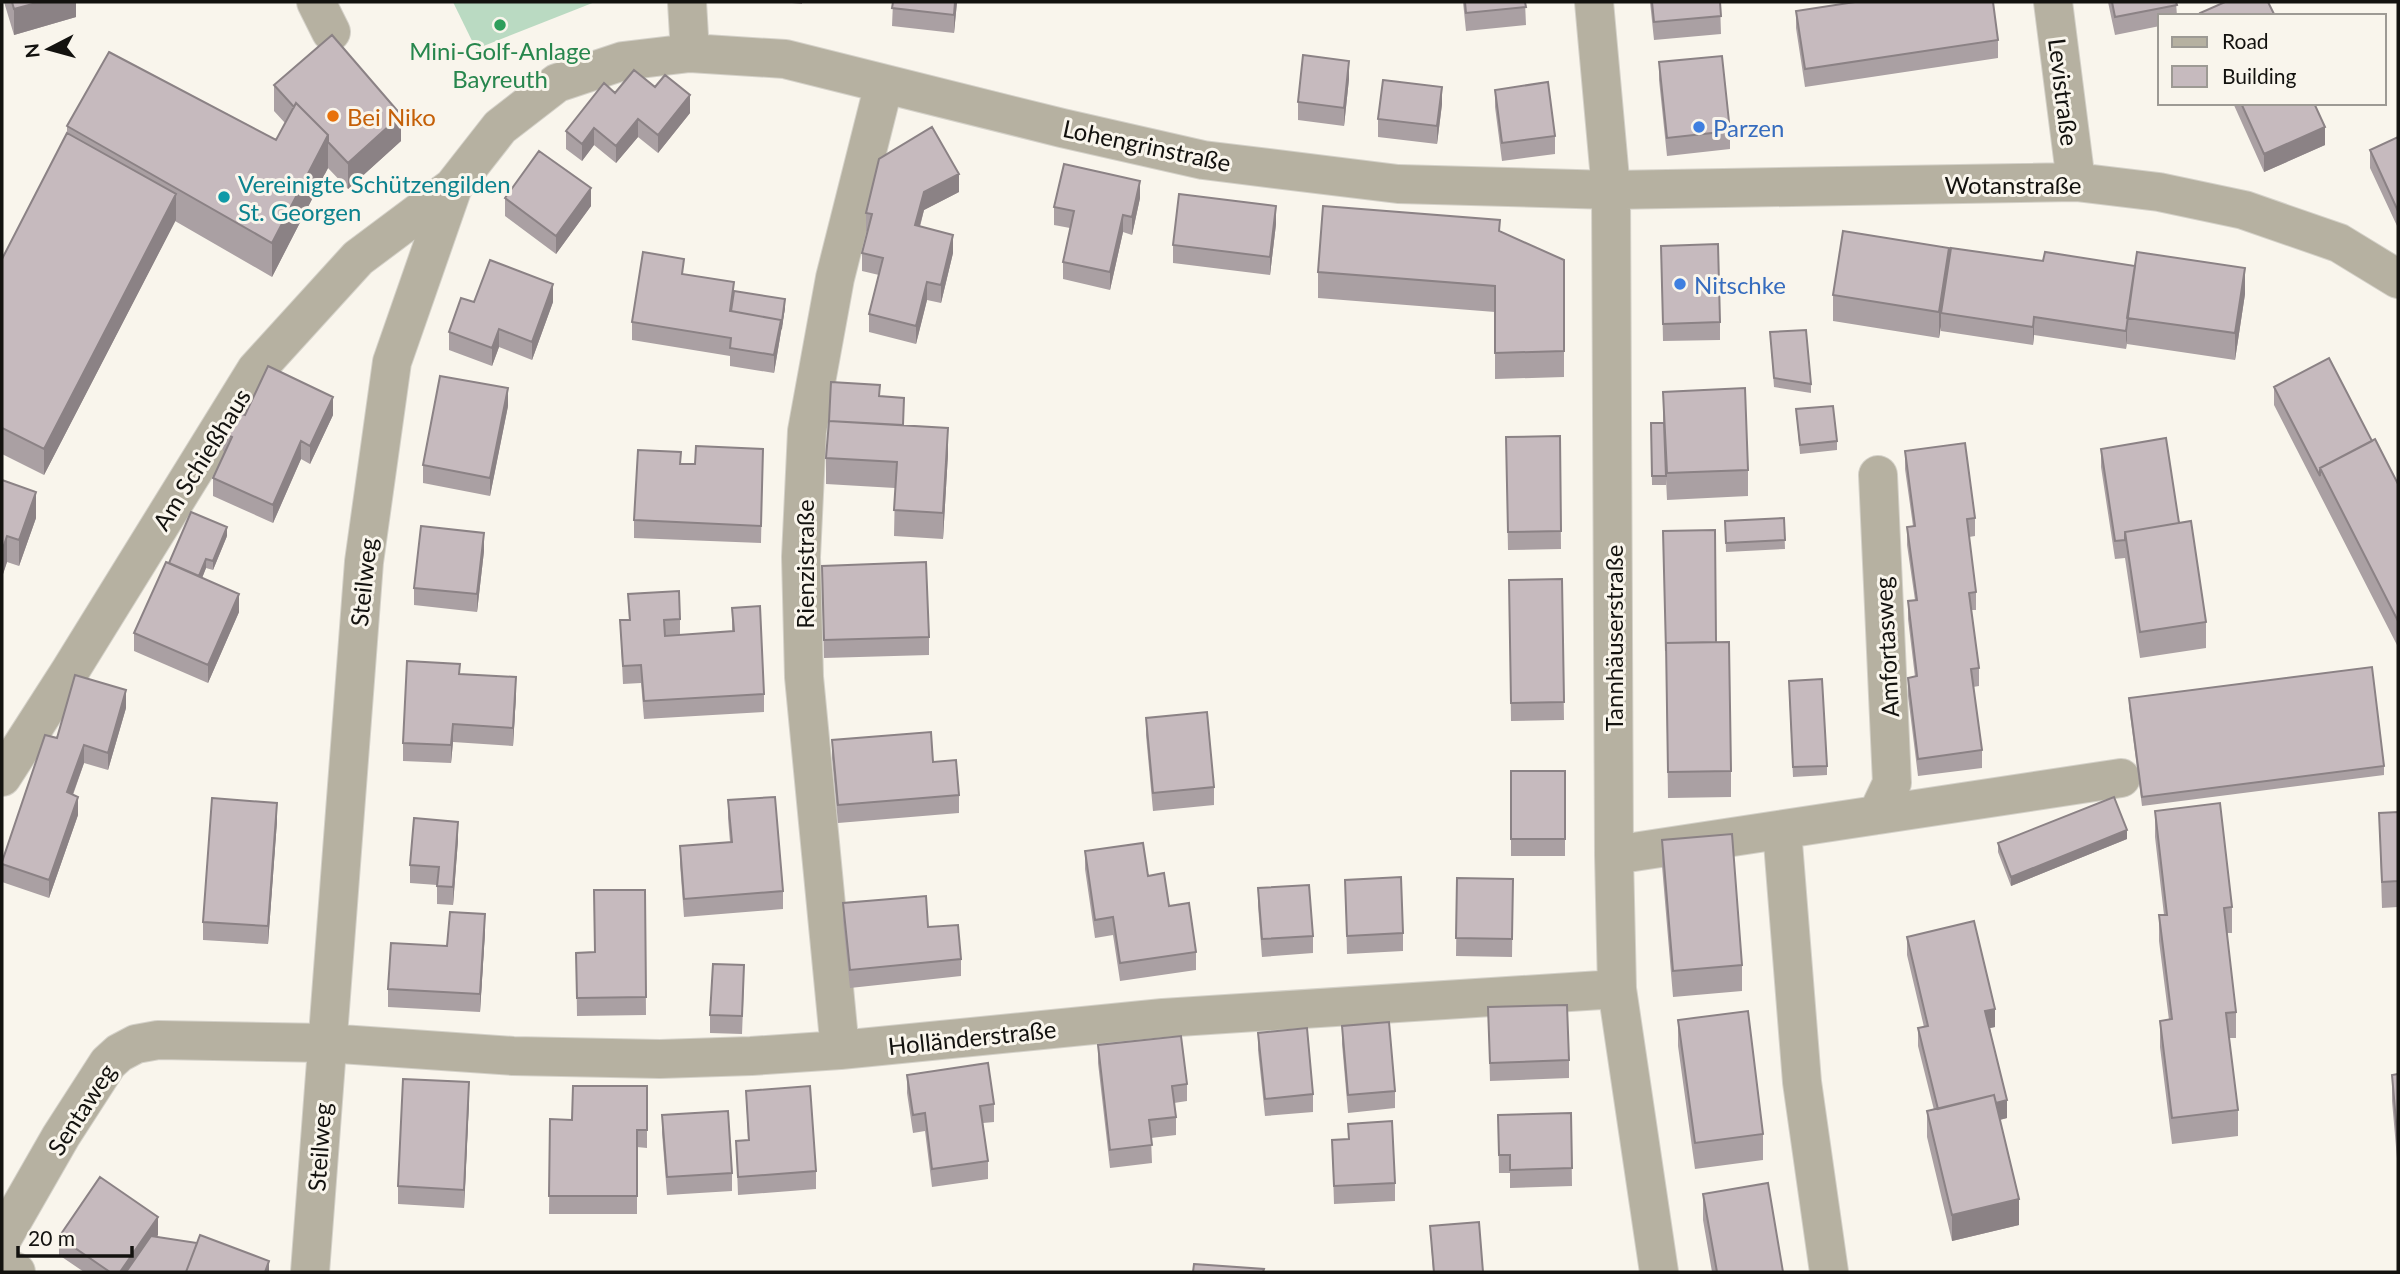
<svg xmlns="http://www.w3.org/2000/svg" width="2400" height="1274" font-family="Lato,sans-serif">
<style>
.park{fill:#badac2}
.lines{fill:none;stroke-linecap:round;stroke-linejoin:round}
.minor-casing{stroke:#d4d1c9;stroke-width:40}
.minor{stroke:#b6b1a1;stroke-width:38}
.wall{fill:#aaa0a3}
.shaded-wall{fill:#8b8285}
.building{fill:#c6babe;stroke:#8b8285;stroke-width:2}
.leisure-dot{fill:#2e9e5b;stroke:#f9f5ec;stroke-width:2.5}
.food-dot{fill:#e8710a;stroke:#f9f5ec;stroke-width:2.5}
.shop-dot{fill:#3f7fe0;stroke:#f9f5ec;stroke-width:2.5}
.culture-dot{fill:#0f9aa8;stroke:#f9f5ec;stroke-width:2.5}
.labels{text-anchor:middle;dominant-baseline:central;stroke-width:6;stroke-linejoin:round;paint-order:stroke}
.leisure-label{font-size:24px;fill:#27864d;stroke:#f9f5ec}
.street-label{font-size:24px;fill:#13120f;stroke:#f9f5ec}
.food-label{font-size:24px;fill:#c56008;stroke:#f9f5ec;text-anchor:start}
.shop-label{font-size:24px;fill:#366cbe;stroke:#f9f5ec;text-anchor:start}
.culture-label{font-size:24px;fill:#0d838f;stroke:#f9f5ec;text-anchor:start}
</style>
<rect width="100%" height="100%" fill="#f9f5ec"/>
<path class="park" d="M453,2H595L476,49Z"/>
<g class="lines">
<g class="minor-casing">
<path id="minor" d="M316,2L331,32
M687,2L690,53
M1594,2L1611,190L1614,855L1617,989L1659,1272
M2053,2L2076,182
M2,777L70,671L256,370L358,258L453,187
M1877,815L1892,783L1878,475
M1782,830L1802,1082L1829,1272
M1614,855L2121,778
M840,1050L804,677L801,557L807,431L835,278L884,84
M2,1239L61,1136L108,1063L119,1053L136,1044L158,1040L326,1043L513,1056L660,1059L751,1056L840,1050L1163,1018L1617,989
M2,1266L16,1272
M310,1272L364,562L392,362L453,187L500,127L557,83L623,61L690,53L785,59L1062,128L1203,160L1398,184L1611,190L2076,182L2159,192L2244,210L2339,243L2398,279"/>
</g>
<use href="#minor" class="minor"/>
</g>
<path class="wall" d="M4,2H76V17L14,35Z
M782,2H802V4Z
M893,2H957L954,33L892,26Z
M1463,2H1525L1526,25L1466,31Z
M1650,2H1720L1721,34L1654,40Z
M2108,2H2176L2177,16H2160V26L2115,35Z
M1796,11L1998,40V58L1805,87L1796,28Z
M1659,62L1730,131V149L1667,156L1659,80Z
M1349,79L1344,126L1298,120V102Z
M274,85L401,141L348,189L328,168L272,277L175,221L44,475L2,454V259L67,133V126L276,140L285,123L274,111Z
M655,87L690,113L658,153L638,137L616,163L594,145L582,161L566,149V131L615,93Z
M1495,90L1555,136V154L1502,161L1495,107Z
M2233,103H2314L2325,145L2264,172Z
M1442,104L1437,144L1378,137V119Z
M2398,137V228L2370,168V150Z
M959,192L924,210L920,227L953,253L941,303L927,300L916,344L869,332V314L879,275L862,271V253L867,232L866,231V213Z
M505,198L591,206L556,254L505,216Z
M1140,198L1132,235L1123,232L1110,290L1063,279V262L1070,228L1054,225V207Z
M1276,224L1270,275L1173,263V245Z
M1500,231L1564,260V377L1495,379V312L1318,298V272Z
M1661,246L1720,322V340L1663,341Z
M1949,262L2245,294L2235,360L2127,344V339L2126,349L2034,335L2033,345L1941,331V326L1939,338L1833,321V295Z
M684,274L785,308L774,373L730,366V356L632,340V322Z
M474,302H553L532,360L499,347L492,366L449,350V332Z
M1770,332L1811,384V393L1774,387Z
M2274,387L2372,441L2398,484V647L2274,405Z
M1663,392L1748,470V496L1667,500L1666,479V485H1652L1651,423H1663Z
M880,396L904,425L948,454L943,539L894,536L895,488L826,484V458Z
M508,406L490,496L423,483V465Z
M1796,409L1837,441V450L1800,454Z
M245,415H333L310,464L301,459L273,523L213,496V478L225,452L223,451V433Z
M1560,436L1561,549L1508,550L1506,437Z
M763,449L761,543L634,538V520L681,464H695Z
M2101,449L2179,523L2206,622V648L2140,658L2125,558L2115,559L2101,467Z
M1905,451L1975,518V536L1969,537L1976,592V610H1971L1979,668V686L1973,687L1982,750V768L1918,776L1908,696V678L1915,677L1908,619V601L1915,600L1907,545V527L1913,526L1905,469Z
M2,480L36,518L19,566L7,562L2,577Z
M1784,518L1785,549L1726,552L1725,521Z
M227,536L213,570L206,568L202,578L239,612L208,683L134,651V633Z
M484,551L477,612L414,605V588Z
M1562,579L1564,720L1511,721L1509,580Z
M822,583L929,637V655L824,658Z
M628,594L680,619V635L732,631V608L764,694V712L644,719L641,683L623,684L620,620H629Z
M1716,642L1731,771V797L1668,798L1666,669Z
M460,674L516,695L513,746L453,742L451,763L403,761V743Z
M1789,690L1827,766V775L1793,777Z
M2129,698L2384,766V775L2142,806L2129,707Z
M126,708L108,770L84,763L73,795L78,815L49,898L2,882V862L57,738Z
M1146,718L1214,787V805L1153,811L1146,735Z
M832,740L933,762L959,795V813L838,823L832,758Z
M1511,771H1565V856H1511Z
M728,800L783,891V909L684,917L680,864V846L730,842L728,818Z
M2155,811L2232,907V933H2227L2236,1012V1038H2229L2238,1110V1136L2172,1144L2160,1047V1021L2169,1020L2159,941V915H2164L2155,837Z
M2398,812V907L2382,908L2379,813Z
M277,821L268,944L203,940V922Z
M2127,839L2011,886L1998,852V843Z
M458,840L453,905L437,904V885L410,883V865Z
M1662,840L1742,965V991L1673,997L1662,866Z
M1085,851L1148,876L1196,952V970L1120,981L1113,935L1095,938L1085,869Z
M1457,878L1513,879L1512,957L1456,956Z
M1345,880L1403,933V951L1347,954Z
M1258,888L1313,936V953L1262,957L1258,906Z
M645,890L646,1015L577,1016L576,953L594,952Z
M843,903L928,927L961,959V976L850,988L843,921Z
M485,932L480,1012L388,1007V989L447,946Z
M1907,937L1995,1027L1990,1028L2007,1118L2000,1120L2019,1225L1952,1241L1927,1137V1111L1934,1110L1918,1046V1028L1924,1027L1907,955Z
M744,983L742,1034L710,1033V1015Z
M1488,1007L1569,1060V1078L1490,1081Z
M1678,1020L1763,1134V1160L1695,1169L1678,1046Z
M1342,1026L1395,1091V1108L1348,1113L1342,1044Z
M1258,1033L1313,1094V1112L1265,1116L1258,1050Z
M1098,1045L1187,1084V1101L1174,1103L1176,1117V1135L1151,1138L1152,1163L1110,1168L1098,1063Z
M2398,1074V1170L2392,1101V1075Z
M907,1075L994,1104V1122L983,1123L988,1161V1179L932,1187L925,1131L913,1133L907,1093Z
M647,1086V1148L637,1147V1214H549L550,1119L572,1120Z
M746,1091L816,1171V1189L738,1195L736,1141L748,1140Z
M469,1100L464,1208L398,1204V1186Z
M1571,1113L1572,1186L1510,1188V1173H1499L1498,1115Z
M662,1115L732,1173V1191L667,1195L662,1133Z
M1332,1140L1395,1183V1201L1334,1204Z
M1703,1194L1783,1272H1712L1703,1220Z
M1430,1226L1483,1272H1433Z
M158,1235L156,1237L269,1272H84L59,1255V1237Z"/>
<path class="shaded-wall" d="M40,2H76V17L14,35V9Z
M955,2H957L954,33V15Z
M1349,61V79L1344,126V108Z
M1442,87V104L1437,144V126Z
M690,95V113L658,153V135Z
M401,115V141L348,189V163Z
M638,119V137L616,163V146Z
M2325,127V145L2264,172V154Z
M594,128V145L582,161V144Z
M328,135V168L272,277V243Z
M959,174V192L924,210L915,243V225L924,192Z
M1140,181V198L1132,235V217Z
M591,188V206L556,254V236Z
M176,194V220L44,475V449Z
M1276,206V224L1270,275V257Z
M1123,215V232L1110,290V272Z
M953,235V253L941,303V285Z
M1949,248V274L1941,313V326L1939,338V312Z
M2245,268V294L2235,360V333Z
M927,282V300L916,344V326Z
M553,284V302L532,360V342Z
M785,299V308L774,373V355Z
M2034,317V335L2033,345V327Z
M2127,321V339L2126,349V331Z
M499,329V347L492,366V348Z
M508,388V406L490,496V478Z
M333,397V415L310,464V446Z
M948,428V454L943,539V513Z
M301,441V459L273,523V505Z
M36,492V518L19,566V540Z
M227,527V536L213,570V561Z
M484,533V551L477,612V594Z
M7,536V562L2,577V551Z
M206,559V568L196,593V584Z
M239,594V612L208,683V665Z
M516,677V695L513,746V728Z
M126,690V708L108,770V753Z
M453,724V742L451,763V745Z
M84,745V763L67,810V792Z
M78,797V815L49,898V880Z
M277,803V821L268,944V926Z
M458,822V840L453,905V887Z
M2127,830V839L2011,886V877Z
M485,914V932L480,1012V994Z
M1995,1009V1027L1985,1029V1011Z
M469,1082V1100L464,1208V1190Z
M2007,1100V1118L1940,1134V1116Z
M2019,1199V1225L1952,1241V1215Z
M158,1217V1235L132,1272H120Z
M269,1261V1272H265Z"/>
<path class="building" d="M12,2H40L14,9Z
M893,2H955L954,15L892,8Z
M1465,2H1525L1526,7L1466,13Z
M1652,2H1720L1721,16L1654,22Z
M1855,2H1993L1998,40L1805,69L1796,11Z
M2112,2H2176L2177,5L2115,17Z
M2225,2H2268L2275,16H2201L2200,13Z
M332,35L401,115L348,163L328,142V135L296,103L294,107L274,85Z
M109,52L276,140L296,103L328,135L272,243L67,126Z
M1303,55L1349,61L1344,108L1298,102Z
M1722,56L1730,131L1667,138L1659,62Z
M634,70L655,87L665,75L690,95L658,135L638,119L616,146L594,128L582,144L566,131L604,83L615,93Z
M1383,80L1442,87L1437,126L1378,119Z
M1548,82L1555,136L1502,143L1495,90Z
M2241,103H2314L2325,127L2264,154Z
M932,127L959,174L924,192L915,225L953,235L941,285L927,282L916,326L869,314L883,258L862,253L872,214L866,213L879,159Z
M67,133L176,194L44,449L2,428V259Z
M2398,137V211L2370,150Z
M539,151L591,188L556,236L505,198Z
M1064,164L1140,181L1132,217L1123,215L1110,272L1063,262L1074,211L1054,207Z
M1179,194L1276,206L1270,257L1173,245Z
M1323,206L1500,220L1499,231L1564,260V351L1495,353V286L1318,272Z
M1843,231L1949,248L1939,312L1833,295Z
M1718,244L1720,322L1663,324L1661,246Z
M1951,248L2043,261L2045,252L2135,266L2126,331L2034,317L2033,327L1941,313Z
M643,252L684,259L682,274L734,282L730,311L781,320L774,355L730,348L731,338L632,322Z
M2137,252L2245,268L2235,333L2127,318Z
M490,260L553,284L532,342L499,329L492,348L449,332L461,298L474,302Z
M734,291L785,299L781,329V320L731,311Z
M1806,330L1811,384L1774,378L1770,332Z
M2329,358L2372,441L2320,468V476L2274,387Z
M268,366L333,397L310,446L301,441L273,505L213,478L232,437L223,433L233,411L245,415Z
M440,376L508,388L490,478L423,465Z
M831,382L880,385L879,396L904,398L903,425L829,421Z
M1745,388L1748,470L1667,473L1663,392Z
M1833,406L1837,441L1800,445L1796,409Z
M829,421L948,428L943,513L894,510L897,462L826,458Z
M1651,423H1664L1666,476H1652Z
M1560,436L1561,531L1508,532L1506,437Z
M2166,438L2179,523L2125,532V540L2115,541L2101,449Z
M2375,439L2398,484V621L2320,468Z
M1965,443L1975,518L1967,519L1976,592L1969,593L1979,668L1971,669L1982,750L1918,759L1908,678L1917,676L1908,601L1917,600L1907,527L1915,526L1905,451Z
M696,446L763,449L761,526L634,520L638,450L681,452L680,464H695Z
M2,480L36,492L19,540L7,536L2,551Z
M191,512L227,527L213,561L206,559L199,576L169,563Z
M1784,518L1785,540L1726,543L1725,521Z
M2191,521L2206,622L2140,632L2125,532Z
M421,526L484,533L477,594L414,588Z
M1715,530L1716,642L1666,643V651L1663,531Z
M166,562L239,594L208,665L134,633Z
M926,562L929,637L824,640L822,566Z
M1562,579L1564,702L1511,703L1509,580Z
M679,591L680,619L664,620L665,636L734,631L732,608L760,606L764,694L644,701L641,665L623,666L620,620H630L628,594Z
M1729,642L1731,771L1668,772L1666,643Z
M407,661L460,664L459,674L516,677L513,728L453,724L451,745L403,743Z
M2372,667L2384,766L2142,797L2129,698Z
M75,675L126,690L108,753L84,745L67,792L78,797L49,880L2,864V862L45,735L57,738Z
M1822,679L1827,766L1793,767L1789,681Z
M1207,712L1214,787L1153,793L1146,718Z
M931,732L933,762L956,760L959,795L838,805L832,740Z
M1511,771H1565V839H1511Z
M775,797L783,891L684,899L680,846L732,842L728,800Z
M2114,797L2127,830L2011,877L1998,843Z
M212,798L277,803L268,926L203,922Z
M2220,803L2232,907L2224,908L2236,1012L2226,1013L2238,1110L2172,1118L2160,1021L2172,1019L2159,915H2167L2155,811Z
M2398,812V881L2382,882L2379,813Z
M414,818L458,822L453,887L437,886L439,867L410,865Z
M1732,834L1742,965L1673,971L1662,840Z
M1143,843L1148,876L1164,873L1169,906L1189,903L1196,952L1120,963L1113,917L1095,920L1085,851Z
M1401,877L1403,933L1347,936L1345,880Z
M1457,878L1513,879L1512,939L1456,938Z
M1309,885L1313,936L1262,939L1258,888Z
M594,890H645L646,997L577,998L576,953L595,952Z
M926,896L928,927L958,925L961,959L850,970L843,903Z
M450,912L485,914L480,994L388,989L391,943L447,946Z
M1974,921L1995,1009L1985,1011L2007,1100L1996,1103L1994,1095L1938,1109L1918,1028L1928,1026L1907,937Z
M713,964L744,965L742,1016L710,1015Z
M1567,1005L1569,1060L1490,1063L1488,1007Z
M1748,1011L1763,1134L1695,1143L1678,1020Z
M1389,1022L1395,1091L1348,1095L1342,1026Z
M1307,1028L1313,1094L1265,1099L1258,1033Z
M1181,1036L1187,1084L1172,1086L1176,1117L1149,1120L1152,1145L1110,1150L1098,1045Z
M988,1063L994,1104L980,1106L988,1161L932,1169L925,1113L913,1115L907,1075Z
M2398,1074V1144L2392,1075Z
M403,1079L469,1082L464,1190L398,1186Z
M573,1086H647V1130H637V1196H549L550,1119L572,1120Z
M810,1086L816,1171L738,1177L736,1141L749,1140L746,1091Z
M1994,1095L2019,1199L1952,1215L1927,1111Z
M728,1111L732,1173L667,1177L662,1115Z
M1571,1113L1572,1168L1510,1170V1155H1499L1498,1115Z
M1392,1121L1395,1183L1334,1186L1332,1140L1349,1139L1348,1124Z
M100,1177L158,1217L120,1272H110L59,1237Z
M1768,1183L1783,1272H1717L1703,1194Z
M1479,1222L1483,1272H1434L1430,1226Z
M200,1235L269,1261L265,1272H186Z
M151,1236L197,1243L186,1272H126Z
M1194,1264L1264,1269L1263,1272H1193Z"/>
<circle class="leisure-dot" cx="500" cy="25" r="7"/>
<circle class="food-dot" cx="333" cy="116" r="7"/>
<g class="shop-dot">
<circle cx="1699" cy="127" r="7"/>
<circle cx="1680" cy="284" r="7"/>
</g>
<circle class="culture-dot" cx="224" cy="197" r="7"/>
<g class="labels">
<g class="leisure-label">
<text x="500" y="50">Mini-Golf-Anlage<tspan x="500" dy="28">Bayreuth</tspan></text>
</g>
<g class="street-label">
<text transform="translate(2064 92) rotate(83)">Levistraße</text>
<text transform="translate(1147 145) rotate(12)">Lohengrinstraße</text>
<text x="2013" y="184">Wotanstraße</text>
<text transform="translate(201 459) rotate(-58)">Am Schießhaus</text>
<text transform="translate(804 564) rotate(-90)">Rienzistraße</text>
<text transform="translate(363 582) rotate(-84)">Steilweg</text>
<text transform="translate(1613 638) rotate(-90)">Tannhäuserstraße</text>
<text transform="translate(1886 647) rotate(-93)">Amfortasweg</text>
<text transform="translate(972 1037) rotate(-6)">Holländerstraße</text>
<text transform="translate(81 1109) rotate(-57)">Sentaweg</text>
<text transform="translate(319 1147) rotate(-86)">Steilweg</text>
</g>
<g class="food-label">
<text x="347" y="116">Bei Niko</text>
</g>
<g class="shop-label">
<text x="1713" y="127">Parzen</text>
<text x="1694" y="284">Nitschke</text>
</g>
<g class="culture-label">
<text x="238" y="183">Vereinigte Schützengilden<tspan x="238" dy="28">St. Georgen</tspan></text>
</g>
</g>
<rect width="2400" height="1274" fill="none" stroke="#13120f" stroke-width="7"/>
<rect x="2158" y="14" width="228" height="91" fill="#f9f5ec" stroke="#9d9a94" stroke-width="2"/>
<rect x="2172" y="37" width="35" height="10" fill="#b6b1a1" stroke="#9d9a94" stroke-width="2"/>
<text x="2222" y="49" font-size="21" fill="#13120f">Road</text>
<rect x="2172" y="66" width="35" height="21" fill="#c6babe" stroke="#9d9a94" stroke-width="2"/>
<text x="2222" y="84" font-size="21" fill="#13120f">Building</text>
<g transform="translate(49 49) rotate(264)" stroke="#f9f5ec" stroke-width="5" paint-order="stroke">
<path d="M0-5L12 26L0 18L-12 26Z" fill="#13120f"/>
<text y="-10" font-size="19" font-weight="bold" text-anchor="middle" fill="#13120f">N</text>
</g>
<path d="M18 1246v10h114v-10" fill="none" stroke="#13120f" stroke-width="3.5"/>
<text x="28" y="1246" font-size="21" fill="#13120f" stroke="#f9f5ec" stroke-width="5" paint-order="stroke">20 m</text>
</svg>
